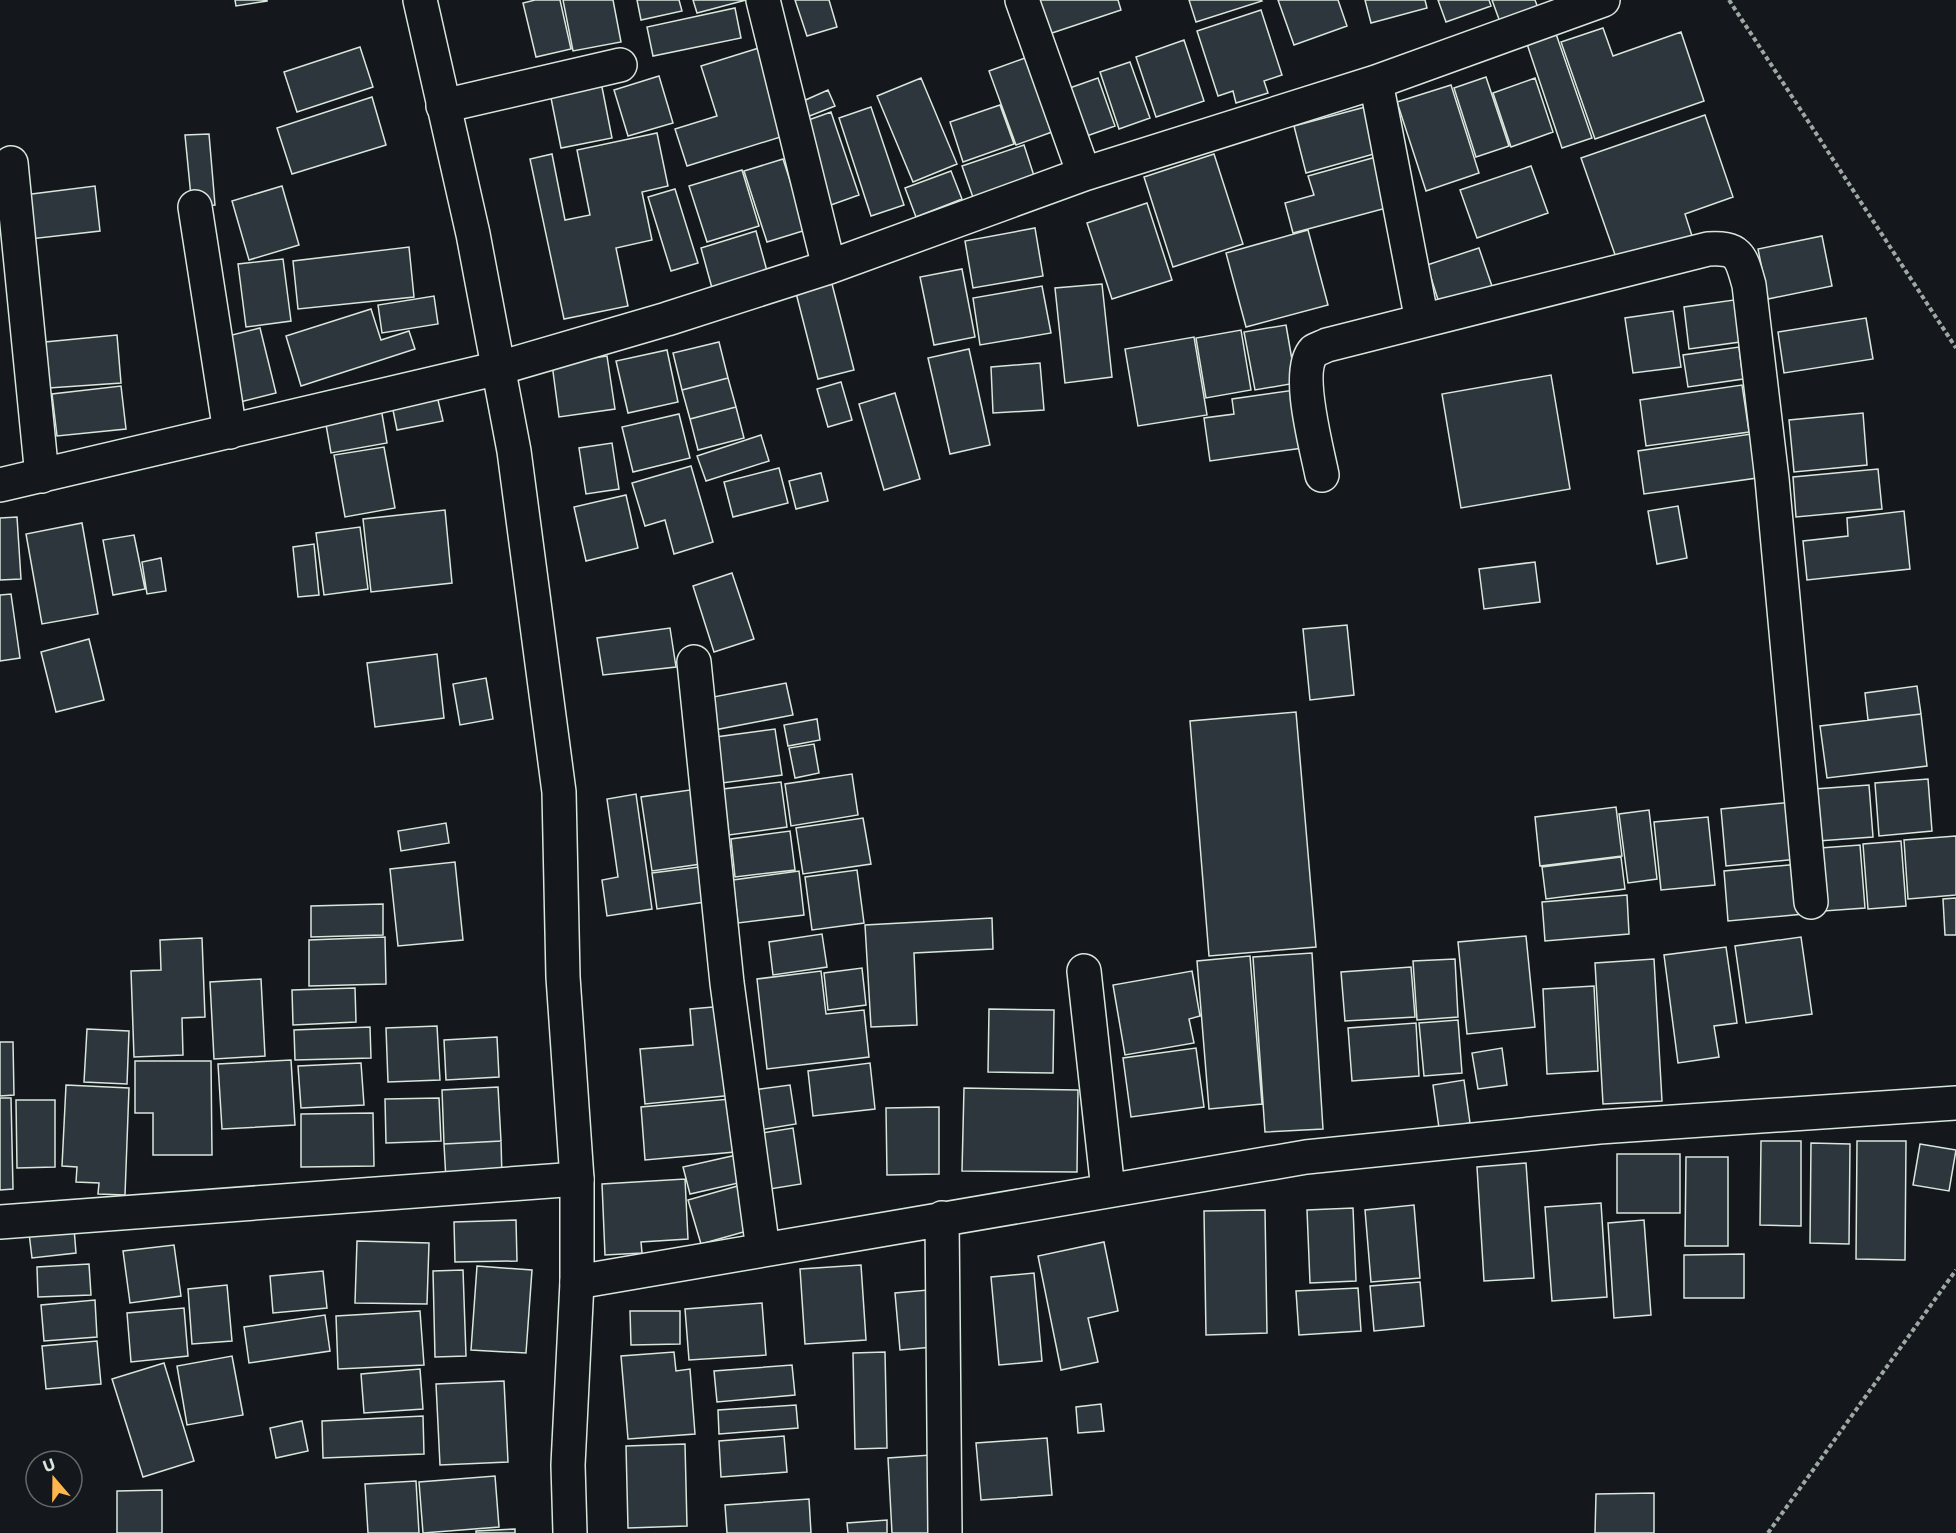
<svg xmlns="http://www.w3.org/2000/svg" width="1956" height="1533" font-family="Commissioner,sans-serif">
<style>
.building{fill:#2c363c;stroke:#d8e6dc;stroke-width:1.5}
.lines{fill:none;stroke-linecap:round;stroke-linejoin:round}
.street-casing{stroke:#d8e6dc;stroke-width:36}
.secondary-casing{stroke:#d8e6dc;stroke-width:36}
.path{stroke:#9da8a2;stroke-width:4;stroke-dasharray:4.5 3;stroke-linecap:butt}
.street{stroke:#14181c;stroke-width:33}
.secondary{stroke:#14181c;stroke-width:33}
</style>
<rect width="100%" height="100%" fill="#14181c"/>
<path class="building" d="M235,0H267V1L236,6Z
M535,0H560L571,49L536,57L523,3Z
M563,0H613L621,42L573,51Z
M637,0H679L682,11L641,20Z
M693,0H746L697,13Z
M795,0H829L837,27L807,36Z
M1031,0H1118L1121,10L1043,36Z
M1189,0H1261L1262,1L1196,22Z
M1278,0H1338L1347,26L1294,45Z
M1365,0H1425L1427,8L1371,23Z
M1438,0H1489L1491,6L1446,22Z
M1492,0H1535L1538,8L1500,22Z
M735,8L741,38L653,56L647,27Z
M1261,10L1282,75L1264,81L1268,93L1236,103L1233,91L1218,96L1197,31Z
M1603,28L1613,56L1681,32L1704,101L1595,139L1561,42Z
M1555,31L1592,138L1562,148L1526,41Z
M1184,40L1204,101L1156,117L1136,57Z
M360,47L373,87L297,112L284,72Z
M762,47L790,134L687,166L675,129L717,116L701,66Z
M1025,58L1052,132L1016,145L989,71Z
M1130,62L1150,118L1119,129L1100,72Z
M659,76L673,123L628,136L614,90Z
M1486,77L1509,146L1476,157L1454,88Z
M921,78L957,164L913,182L877,96Z
M1098,78L1115,126L1081,138L1064,90Z
M1535,78L1553,132L1511,147L1493,93Z
M601,82L612,138L561,148L550,93Z
M1451,85L1479,173L1426,191L1397,102Z
M828,90L835,106L807,117L801,102Z
M372,97L386,145L292,174L277,128Z
M1000,105L1014,144L963,162L950,122Z
M1369,106L1381,152L1306,173L1294,126Z
M871,107L904,205L871,216L839,118Z
M831,112L859,195L828,206L800,123Z
M1705,115L1733,197L1685,214L1693,239L1619,266L1581,158Z
M657,133L668,186L642,192L652,240L616,248L628,306L564,319L530,159L552,154L565,220L590,215L577,150Z
M209,134L215,205L192,207L185,135Z
M1024,145L1036,182L975,203L962,166Z
M1214,154L1243,244L1173,267L1144,177Z
M1376,157L1390,207L1293,233L1285,203L1314,195L1308,176Z
M783,159L806,230L767,242L744,171Z
M1531,166L1548,213L1477,238L1460,190Z
M742,170L759,226L707,242L689,186Z
M951,171L962,199L916,217L905,188Z
M95,186L100,231L30,239L24,195Z
M282,186L299,245L249,260L232,201Z
M675,189L698,263L671,271L648,197Z
M1147,203L1172,280L1112,299L1087,223Z
M1035,228L1043,276L973,288L965,241Z
M1308,230L1328,305L1246,327L1226,253Z
M756,231L767,271L712,288L701,248Z
M1822,236L1832,286L1768,299L1758,249Z
M409,247L414,297L298,309L293,261Z
M1479,248L1494,292L1441,309L1427,265Z
M283,259L291,321L246,327L238,264Z
M962,269L975,337L934,345L920,277Z
M832,284L854,370L818,379L796,293Z
M1102,284L1112,377L1065,383L1055,288Z
M1042,286L1051,333L980,345L973,298Z
M434,296L438,324L382,333L378,305Z
M1734,300L1740,342L1689,349L1684,307Z
M371,309L381,340L409,331L415,349L301,386L286,336Z
M1673,311L1681,367L1633,373L1625,318Z
M1866,318L1873,359L1784,373L1778,332Z
M1286,325L1296,383L1255,390L1244,332Z
M260,328L276,393L236,403L220,338Z
M1241,330L1251,390L1206,398L1196,338Z
M117,335L121,383L49,388L45,342Z
M1194,337L1207,415L1138,426L1125,349Z
M719,342L728,378L682,390L673,353Z
M1739,347L1743,379L1688,387L1683,355Z
M969,349L990,445L950,454L928,358Z
M667,350L678,402L628,413L616,361Z
M607,356L615,409L559,417L552,364Z
M1040,363L1044,410L993,413L991,367Z
M1551,375L1570,489L1461,508L1442,394Z
M728,378L736,407L690,419L682,390Z
M841,382L852,420L828,427L817,389Z
M1742,385L1749,432L1646,446L1640,400Z
M121,386L126,429L57,436L52,394Z
M1302,389L1310,447L1210,461L1204,418L1234,414L1232,399Z
M895,393L920,479L884,490L859,404Z
M437,396L443,421L397,430L392,405Z
M736,407L744,438L698,450L690,419Z
M381,408L387,443L331,453L325,419Z
M1863,413L1867,465L1794,472L1789,420Z
M679,414L690,458L633,472L622,427Z
M1751,434L1757,478L1644,494L1638,451Z
M761,435L769,461L706,481L697,456Z
M612,443L619,489L586,494L579,448Z
M384,447L395,508L345,517L334,455Z
M691,466L713,542L674,554L665,520L645,526L632,483Z
M779,468L788,503L733,517L724,482Z
M1878,469L1882,509L1796,517L1793,477Z
M821,473L828,501L796,509L789,481Z
M626,495L638,548L586,561L574,507Z
M1678,506L1687,558L1657,564L1648,511Z
M445,510L452,583L371,592L363,519Z
M1904,511L1910,569L1807,580L1803,541L1848,536L1847,518Z
M17,517L21,579L0,580V518Z
M82,523L98,614L42,624L26,534Z
M360,527L368,589L324,595L316,533Z
M134,535L145,589L113,595L103,540Z
M314,544L319,595L298,597L293,547Z
M161,558L166,591L147,594L142,562Z
M1535,562L1540,602L1484,609L1479,569Z
M732,573L754,639L714,652L693,586Z
M11,594L20,658L0,661V595Z
M1347,625L1354,695L1310,700L1303,629Z
M670,628L676,667L603,675L597,638Z
M89,639L104,700L56,712L41,652Z
M437,654L444,718L375,727L367,663Z
M486,678L493,719L460,725L453,684Z
M786,683L793,715L714,730L708,698Z
M1917,686L1921,714L1868,720L1865,693Z
M1296,712L1316,947L1209,956L1190,721Z
M1921,714L1927,766L1827,778L1820,726Z
M817,719L820,740L788,746L784,725Z
M775,729L782,775L722,783L716,737Z
M814,744L819,773L795,778L789,748Z
M852,774L858,815L791,826L785,784Z
M1928,779L1932,831L1879,836L1875,783Z
M781,782L787,827L729,835L723,789Z
M1869,785L1873,837L1818,841L1814,789Z
M697,789L708,863L652,871L641,797Z
M636,794L652,909L607,916L602,880L618,877L607,799Z
M1793,802L1798,859L1726,866L1721,809Z
M1616,807L1622,856L1540,866L1535,817Z
M1649,810L1657,879L1628,883L1619,814Z
M1708,817L1715,885L1661,890L1654,822Z
M863,818L871,864L803,874L796,828Z
M446,823L449,843L401,851L398,831Z
M790,831L795,870L735,877L731,839Z
M1956,836V895L1908,899L1904,840Z
M1901,841L1906,906L1868,909L1863,844Z
M1860,845L1865,908L1824,911L1820,848Z
M1621,857L1625,889L1546,899L1542,867Z
M455,862L463,940L398,946L390,869Z
M1800,864L1804,914L1728,921L1724,871Z
M707,866L712,901L657,909L652,873Z
M857,870L864,923L812,930L805,877Z
M799,871L804,915L738,923L733,880Z
M1627,895L1629,934L1545,941L1542,902Z
M1956,898V935H1945L1943,899Z
M383,904V935L311,937V906Z
M992,918L993,949L914,953L917,1025L871,1027L865,925Z
M822,934L827,967L773,975L769,942Z
M1526,936L1535,1027L1467,1034L1458,942Z
M385,937L386,984L309,986V940Z
M1801,937L1812,1014L1746,1023L1735,946Z
M202,938L205,1017L182,1018L183,1055L134,1057L131,971L161,970L160,940Z
M1726,947L1737,1023L1714,1026L1719,1057L1678,1063L1664,955Z
M1312,953L1323,1129L1265,1132L1253,957Z
M1250,956L1262,1104L1209,1109L1197,961Z
M1455,959L1458,1017L1417,1020L1413,961Z
M1654,959L1662,1101L1603,1104L1595,963Z
M1411,967L1415,1017L1345,1021L1341,972Z
M862,968L866,1005L828,1010L824,973Z
M821,971L826,1014L864,1010L869,1057L767,1069L757,979Z
M1192,971L1200,1016L1189,1019L1194,1043L1125,1055L1113,985Z
M261,979L265,1056L214,1059L210,982Z
M1594,986L1598,1071L1547,1074L1543,989Z
M355,988L356,1022L293,1025L292,990Z
M725,1006L734,1095L645,1104L640,1049L693,1045L690,1009Z
M989,1009L1054,1010L1053,1073L988,1072Z
M1458,1020L1462,1073L1424,1076L1419,1023Z
M1416,1023L1419,1076L1352,1081L1348,1028Z
M437,1026L440,1080L388,1082L386,1028Z
M370,1027L371,1058L295,1060L294,1030Z
M87,1029L129,1031L127,1084L84,1082Z
M497,1037L499,1077L446,1080L444,1040Z
M0,1042H13L14,1095L0,1096Z
M1196,1048L1204,1107L1131,1117L1123,1058Z
M1502,1048L1507,1085L1478,1089L1472,1053Z
M291,1060L295,1125L222,1129L218,1064Z
M135,1061H211L212,1155H153V1113H135Z
M361,1063L364,1105L301,1108L298,1066Z
M870,1063L875,1109L813,1116L808,1071Z
M1464,1080L1470,1123L1439,1128L1433,1085Z
M66,1085L129,1088L125,1195L98,1194L99,1183L76,1182L77,1167L62,1166Z
M790,1085L796,1124L752,1131L746,1091Z
M498,1087L501,1141L444,1144L442,1090Z
M964,1088L1078,1090L1077,1172L962,1171Z
M0,1098H11L13,1189L0,1190Z
M439,1098L441,1141L386,1143L385,1099Z
M730,1099L735,1152L645,1160L641,1107Z
M16,1100H55V1167L17,1168Z
M939,1107V1174L887,1175L886,1108Z
M373,1113L374,1166L301,1167V1114Z
M793,1128L801,1184L758,1191L749,1135Z
M501,1141L502,1178L446,1180L444,1144Z
M1761,1141H1801V1226L1760,1225Z
M1857,1141H1906L1905,1260L1856,1259Z
M1811,1143L1850,1144L1849,1244L1810,1243Z
M1920,1144L1956,1150L1949,1191L1913,1185Z
M741,1154L747,1181L690,1194L683,1167Z
M1617,1154H1680V1213H1617Z
M1686,1157H1728V1246H1685Z
M1526,1163L1534,1278L1484,1281L1477,1167Z
M685,1179L688,1239L641,1242L642,1253L605,1255L602,1184Z
M741,1185L754,1229L701,1244L688,1200Z
M1601,1203L1607,1297L1552,1301L1545,1207Z
M1414,1205L1420,1278L1371,1282L1365,1210Z
M1353,1208L1356,1281L1310,1283L1307,1210Z
M1265,1210L1267,1333L1206,1335L1204,1211Z
M516,1220L517,1261L455,1262L454,1222Z
M1644,1220L1651,1315L1614,1318L1608,1223Z
M74,1228L76,1253L32,1258L29,1233Z
M357,1241L429,1243L427,1304L355,1303Z
M1104,1242L1118,1311L1088,1318L1098,1362L1061,1370L1038,1256Z
M174,1245L181,1296L130,1303L123,1251Z
M1744,1254V1298H1684V1255Z
M89,1264L91,1295L38,1297L37,1267Z
M861,1265L866,1340L805,1344L800,1269Z
M477,1266L532,1270L526,1353L471,1350Z
M463,1270L466,1356L435,1357L433,1271Z
M323,1271L327,1308L273,1313L270,1276Z
M1034,1273L1042,1361L999,1365L991,1277Z
M1420,1282L1424,1326L1374,1331L1370,1286Z
M227,1285L232,1341L192,1344L188,1289Z
M1358,1288L1361,1331L1299,1335L1296,1291Z
M928,1290L933,1347L900,1350L895,1293Z
M95,1300L97,1337L44,1341L41,1305Z
M762,1303L766,1355L689,1360L685,1309Z
M184,1308L188,1356L131,1362L127,1313Z
M420,1311L424,1365L338,1369L336,1316Z
M630,1311H680V1344L631,1345Z
M325,1315L330,1351L249,1363L244,1327Z
M97,1341L101,1384L46,1389L42,1346Z
M674,1352L676,1371L690,1369L695,1434L628,1439L621,1356Z
M885,1352L887,1448L855,1449L853,1353Z
M232,1356L243,1415L187,1425L177,1366Z
M164,1363L194,1461L143,1477L112,1379Z
M792,1365L795,1395L717,1402L714,1371Z
M420,1369L423,1409L364,1413L361,1374Z
M504,1381L508,1462L440,1465L436,1384Z
M1101,1404L1104,1431L1078,1433L1076,1407Z
M796,1405L798,1428L719,1434L718,1410Z
M423,1416L424,1454L323,1458L322,1421Z
M302,1421L308,1451L276,1458L270,1428Z
M784,1436L787,1472L721,1477L719,1441Z
M1047,1438L1052,1495L981,1500L976,1443Z
M685,1444L687,1526L628,1528L626,1446Z
M931,1455L935,1533H892L888,1458Z
M495,1476L499,1527L423,1533L419,1482Z
M416,1481L419,1533H368L365,1484Z
M162,1490V1533H117V1491Z
M1654,1493V1533H1595L1596,1494Z
M809,1499L811,1533H727L725,1505Z
M887,1520V1533H848L847,1523Z
M515,1529V1533H476V1531Z"/>
<g class="lines">
<g class="street-casing">
<path id="street" d="M763,0L829,267
M1022,0L1084,174
M443,106L620,65
M11,163L42,476
M195,207L230,432
M1422,321L1708,249C1740,247 1741,257 1749,285L1772,479L1811,902
M1322,475C1317,449 1295,371 1314,351C1317,349 1323,347 1327,345L1422,321L1376,82
M0,485L499,368L667,319L829,267L1084,174L1376,82L1603,0
M694,662L727,983L763,1250
M1084,971L1108,1190
M942,1218L945,1533
M0,1222L577,1179
M577,1282L1306,1157L1599,1127L1956,1103"/>
</g>
<g class="secondary-casing">
<path id="secondary" d="M420,0L473,234L514,451L559,792L563,977L577,1179V1282L568,1465L570,1533"/>
</g>
<path class="path" d="M1729,0L1956,348
M1768,1533L1956,1270"/>
<use href="#street" class="street"/>
<use href="#secondary" class="secondary"/>
</g>
<g transform="translate(54 1479) rotate(340)"><circle r="28" fill="#14181c" stroke="#626a69" stroke-width="1.5"/>
<path d="M0-4.5L10 22L0 15L-10 22Z" fill="#ffb74d"/>
<text y="-9" font-size="16" font-weight="bold" text-anchor="middle" fill="#d8e6dc">U</text>
</g>
</svg>
